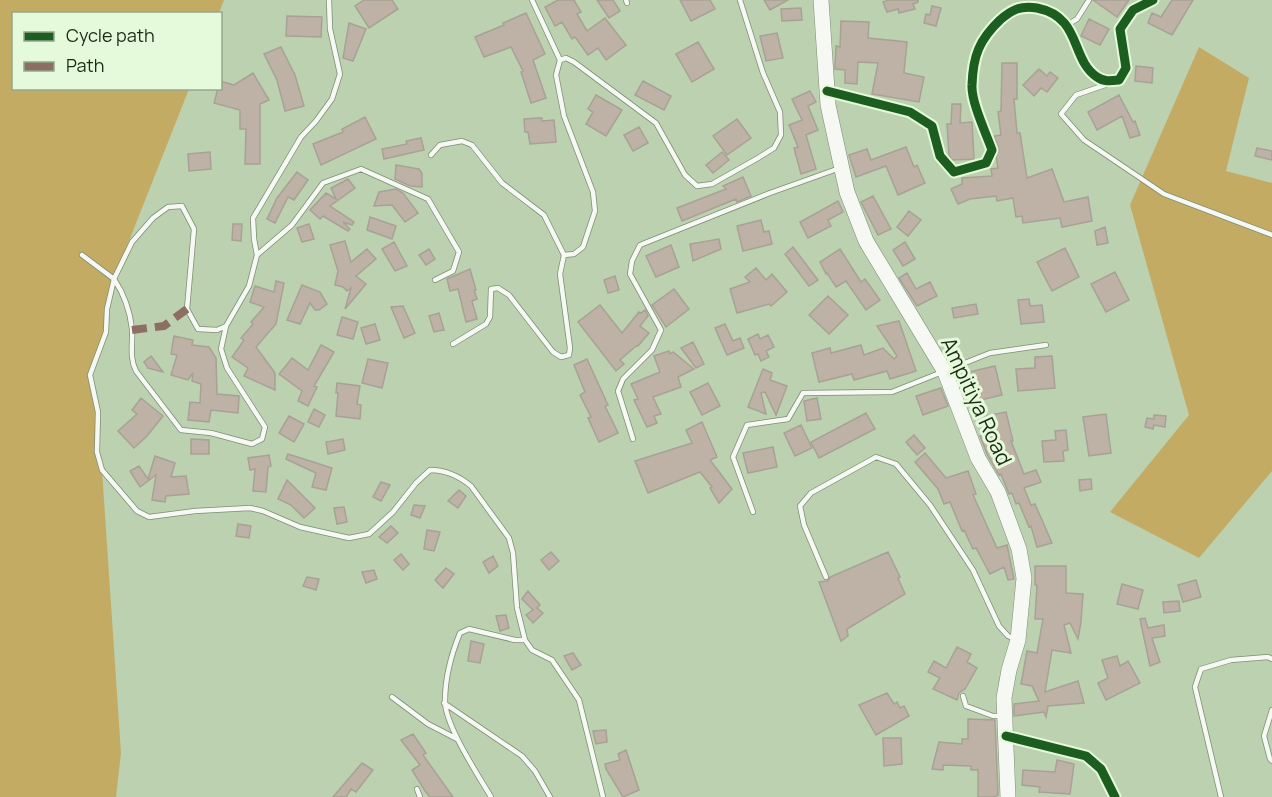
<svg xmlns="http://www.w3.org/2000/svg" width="1272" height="797" font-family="Manrope,sans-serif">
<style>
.forest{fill:#c4ab64}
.building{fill:#bdb2a5;stroke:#a7a295;stroke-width:1.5}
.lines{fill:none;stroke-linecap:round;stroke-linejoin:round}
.service-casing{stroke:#7d8d73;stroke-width:6}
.minor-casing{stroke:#7d8d73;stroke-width:10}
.primary-casing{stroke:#7d8d73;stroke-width:16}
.service{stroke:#f5f8f3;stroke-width:4.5}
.minor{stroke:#f5f8f3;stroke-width:9}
.primary{stroke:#f5f8f3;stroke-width:15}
.quiet{stroke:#8d6e63;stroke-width:8;stroke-dasharray:15 8;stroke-linecap:butt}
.cycleway-casing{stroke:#e5fada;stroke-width:13}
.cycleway{stroke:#1b5e20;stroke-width:9}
.labels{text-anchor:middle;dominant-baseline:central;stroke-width:6;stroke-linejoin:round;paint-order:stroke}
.street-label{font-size:21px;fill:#1c2b13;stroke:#e5fada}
</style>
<rect width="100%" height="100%" fill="#bcd1af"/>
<path class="forest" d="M0,0H224L219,13L14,14V88L189,89L114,279L107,309L106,332L90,375L98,412L97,452L102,470L121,753L116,797H0Z
M1199,47L1249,78L1226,171L1272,183V471L1199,558L1110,512L1189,415L1130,205Z"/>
<path class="building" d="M364,0H392L398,9L369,28L355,6Z
M558,0H574L581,12L577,14L587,31L605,18L626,45L606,60L598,48L588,55L575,37L572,39L562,22L555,26L545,7Z
M597,0H613L620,11L609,18Z
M680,0H710L715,9L691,21Z
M764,0H788L770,10Z
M889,0H918V2L913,4L915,9L899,13L898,9L887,12L883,2Z
M1093,0H1129L1117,17Z
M1172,0H1193L1172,35L1148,23L1152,13L1161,17Z
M932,6L941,8L936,26L924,23L926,14L930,15Z
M801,8L802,20L782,21L781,9Z
M526,13L545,54L533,60L546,98L531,103L521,72L523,71L511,47L484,57L475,37L504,25L503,23Z
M287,16L322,17L321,37L286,36Z
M1089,19L1109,29L1100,45L1081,36Z
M841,21L869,22L868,38L907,42L904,73L924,77L919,102L872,94L878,63L858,62L857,84L845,83V70L835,69V65L836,46L840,47Z
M349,23L366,29L353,61L343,58Z
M777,33L783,58L766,61L760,36Z
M698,42L714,69L692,82L676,54Z
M281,47L295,75L304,106L285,111L277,80L264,54Z
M1002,63H1017V99H1014L1017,133H1020L1027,178L1052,169L1064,202L1088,197L1092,221L1062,227L1060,218L1023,223L1022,216L1016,217L1013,198L997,201L996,196L970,199L958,204L951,189L962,184V178L992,176L991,169L998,168L996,156L999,150L994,136L1001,135L998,112L1001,111Z
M1136,66L1153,68L1152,83L1135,81Z
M1039,69L1047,76L1050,72L1058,78L1047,92L1041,88L1034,96L1023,85Z
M253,73L269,100L260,104V164H245L246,129H240V110L214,103L218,88H220V81L234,85Z
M643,81L671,96L664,110L635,95Z
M810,91L816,102L808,106L818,130L806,135L816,169L801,174L794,148L798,147L789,125L802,120L792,99Z
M596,95L622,110L606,136L586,124L593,112L588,109Z
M1119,95L1133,122L1135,121L1140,135L1130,138L1122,116L1097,130L1088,112Z
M952,104H961L960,123L972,122L974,159L952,160L949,156L947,124H951Z
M365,117L376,139L321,165L313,144L343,132L342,129Z
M538,118H542V121L554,120L556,142L530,144L528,132H525L524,119Z
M737,119L751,138L727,155L713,136Z
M639,127L648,143L633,151L624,135Z
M421,138L424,150L384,159L382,149L407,144L406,141Z
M906,147L914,167L917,165L925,183L898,195L886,166L856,177L849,155L867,149L871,160Z
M1257,148L1272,151V160L1255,156Z
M210,152L211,169L189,171L188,154Z
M722,152L729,160L713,173L706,165Z
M396,165L419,169L422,173V187L410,186L395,179Z
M297,172L308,180L294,200L288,197L275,223L267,219L277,198Z
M743,177L751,196L737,202L736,199L682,221L677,208L726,189L723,186Z
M348,179L355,188L330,206L354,222L352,225L343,222L350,229L348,231L323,216L320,219L310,210L326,193L336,199L331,188Z
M396,189L403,193L418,213L405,222L392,205L374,206L379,192Z
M873,196L891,229L878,235L861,202Z
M838,201L843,212L828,220L831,226L808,238L800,222Z
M909,211L921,220L908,236L897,227Z
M370,217L396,226L392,239L367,230Z
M761,220L764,232L769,231L772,244L743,251L737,226Z
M233,224H242L241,241L232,240Z
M309,224L314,239L302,242L297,228Z
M1105,227L1108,243L1097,245L1095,231Z
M719,239L721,249L693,261L690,244Z
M345,241L351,262L367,249L376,259L356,276L366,284L345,309L351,288L347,291L343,287L335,285L338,271L330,245Z
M394,242L407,266L395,271L382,249Z
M905,242L915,259L903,266L893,250Z
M671,245L679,267L656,277L646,256Z
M793,247L818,280L809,286L785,254Z
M1065,248L1079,277L1052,291L1037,262Z
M429,249L435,259L426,265L419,255Z
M840,249L861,282L865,279L880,300L866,310L846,281L836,287L827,273L826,274L820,262Z
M756,268L766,280L772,274L787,292L771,306L769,304L737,313L730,289L750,282L745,277Z
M470,269L476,290H474L477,299L472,301L477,319L466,322L458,289L450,291L447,279Z
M1115,272L1129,300L1106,312L1091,284Z
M907,273L916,289L930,282L937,296L917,306L899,278Z
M615,276L619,290L608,293L604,280Z
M276,281L284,283L276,324L256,347L275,373V390L244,376L248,368L232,357L244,340L241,338L253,324L251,322L264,307L250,302L255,286L274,292Z
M302,285L320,292L327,304L319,310H315L310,303L300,324L287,320Z
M674,289L689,309L666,327L652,305Z
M828,296L848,315L829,334L809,315Z
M1029,299L1030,306L1042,305L1044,322L1021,324L1018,300Z
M976,304L978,314L954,318L952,308Z
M600,305L622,333L639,312L641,313L645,310L648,316L640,326L649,333L638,346H636L620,360L624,364L616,371L578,322Z
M403,306L415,333L404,338L391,307Z
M439,313L444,330L434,332L429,316Z
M342,317L358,322L353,339L337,335Z
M899,321L916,371L890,379L887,371L854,380L852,374L819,382L812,353L830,348L831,353L861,345L864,355L883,348L894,359L897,356L877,326Z
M375,324L380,340L366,344L361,328Z
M725,324L733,341L740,338L744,348L727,355L715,328Z
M758,334L760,339L768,335L774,347L766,351L769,357L761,361L758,354L755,355L748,339Z
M174,336L193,340L192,345L209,347L216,358L217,394L239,396L238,413L211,410L209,422L188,420L190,402L200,403L201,384L192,381L193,373L188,380L171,375L177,355L171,354Z
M693,342L704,364L696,368L681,348Z
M321,345L334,352L314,386L317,387L308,406L298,401L302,391L279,374L292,358L308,370Z
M669,351L670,354L673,352L694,369L678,377L681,387L653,397L661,414L654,416L657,423L647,427L634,400L638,399L631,384L660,372L654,356Z
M151,356L163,372L148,368L144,362Z
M1052,356L1055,388L1018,391L1016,369L1035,368V357Z
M368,359L388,363L382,388L362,383Z
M587,359L608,405L605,406L618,433L599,442L588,418L591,417L580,395L585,392L574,365Z
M995,366L1002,395L972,402L965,373Z
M763,369L772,373L770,380L787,386L776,415L765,392L761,393L766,414L748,407Z
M337,383L360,386L357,404L361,405L360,419L336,416L338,393H336Z
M708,383L720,406L702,415L690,392Z
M941,388L948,406L923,415L916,396Z
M141,398L163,416L147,436L134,448L118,431L137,414L132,410Z
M817,398L821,419L807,421L804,401Z
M314,409L325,415L319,427L308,422Z
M1006,412L1013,441H1011L1024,474L1036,470L1041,482L1024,488L1031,505L1035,504L1052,543L1037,547L1031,526L1029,527L1019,503L1016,504L1012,493L1009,494L1001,474L999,475L987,454L980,436L987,433L984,416Z
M866,413L875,429L819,458L811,442Z
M1106,414L1111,453L1089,456L1083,417Z
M1154,415L1166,416L1165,427L1154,425L1153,429L1145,427L1147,418L1154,419Z
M289,416L304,424L294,442L279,433Z
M702,422L717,457L710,460L732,489L719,503L710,488L712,487L700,472L648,493L635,461L692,443L686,430Z
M801,425L812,448L795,456L784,433Z
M1066,430L1068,450L1063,451L1064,461L1044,462L1042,441L1056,440L1055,431Z
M914,435L925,448L917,455L906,442Z
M191,439L209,440V454H191Z
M343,439L345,450L328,454L326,442Z
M773,447L777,467L748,473L743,453Z
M925,453L946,478L968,471L976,494L973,495L997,548L1007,545L1014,579L1008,580L1004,567L990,574L976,548L973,549L964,530L962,531L950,502L944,504L938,489L915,462Z
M288,454L332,468L326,490L312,487L316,473L286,459Z
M269,455L271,466L268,467L266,492L253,491L255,469L250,470L248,458Z
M155,456L175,463L171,477L186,476L189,494L166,496L165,502L152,500L156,475L140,487L130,471L139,466L148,479Z
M1091,479L1092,489L1080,491L1079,480Z
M287,480L315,508L304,518L291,505L278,499Z
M381,482L390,485L381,501L373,497Z
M459,490L466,496L458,508L448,501Z
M414,505L425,506L420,518L411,515Z
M344,507L347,522L337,524L334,508Z
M238,524L251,526L249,538L236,536Z
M391,526L398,533L387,543L379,537Z
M427,530L440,532L434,551L424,549Z
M551,552L559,561L549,570L541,560Z
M888,552L900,577L898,578L905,594L847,629L848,636L841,641L819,582L828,581L830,577Z
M401,554L409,564L403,570L394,560Z
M493,556L498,566L489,573L483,562Z
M1035,566H1066V593L1083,594L1081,622L1078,639L1070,623L1064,625L1071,653L1052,650L1045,692L1078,681L1084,703L1048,706L1046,717L1044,712L1014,716V704L1039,701L1032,686L1021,684L1027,651L1037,653L1043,619H1035L1037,585H1035Z
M446,568L454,574L443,588L435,580Z
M374,570L377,579L366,583L362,572Z
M307,577L319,579L316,590L303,586Z
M1196,580L1201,597L1183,602L1178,585Z
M1122,584L1143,590L1138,609L1117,604Z
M528,591L540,605L537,608L543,613L533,623L526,615L533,610L522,599Z
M1179,601L1180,611L1164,613L1163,602Z
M506,615L509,628L500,631L496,616Z
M1145,618L1148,628L1164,625L1165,636L1152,638L1160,662L1150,666L1140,619Z
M471,641L484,644L480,663L468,661Z
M957,647L971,654L967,662L977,668L965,689L959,693L957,700L933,689L940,678L928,672L934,661L946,668Z
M573,653L581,665L572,670L564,656Z
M1117,656L1120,666L1128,661L1140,683L1106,700L1098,683L1108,678L1102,660Z
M887,693L894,704L897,702L900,708L904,706L909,716L876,735L859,705Z
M968,719L995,720L998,795L994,797H978V770H971V766L943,765V770L932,769L939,742L962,744V739H968Z
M606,730L607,742L596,744L593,731Z
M413,734L426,753L423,755L453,797H430L425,791L412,770L420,765L401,740Z
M883,738H901L902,764L884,766Z
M626,750L639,790L623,797L606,769L605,764L620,760L618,754Z
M1057,760L1074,764L1070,794L1039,792L1040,787L1022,785L1023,770L1055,772Z
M362,763L373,770L356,792L351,789L346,797H333Z"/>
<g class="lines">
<g class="service-casing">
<path id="service" d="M532,0L560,60
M626,0L627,3
M1067,25L1077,19L1089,0
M1108,84L1076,95L1061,114L1084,140L1164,194L1272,235
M431,155L440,145L462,141L472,145L502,183L544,215L564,255L574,254L583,247L595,211L593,192L564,116L556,75L560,60L566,58L574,62L656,123L685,175L697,186L712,184L758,158L774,148L781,135L780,112L763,73L740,0
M82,255L114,279C124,294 130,311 132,329C133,344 129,357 136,371L181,430L211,433L252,444L262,439L265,427L227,368L221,349L226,326L249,286L257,255L254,239L253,218L301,137L316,121L332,99L340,74L330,29L329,0
M257,255L292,225L323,183L361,169L428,199L459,252L453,271L435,280
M226,326L217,330L198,329L187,309L194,229L182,206L168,207L153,218L132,242L114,279L107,309L106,332L90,375L98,412L97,452L102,470L137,511L149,517L195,511L250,508L263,511L300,527L349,538L369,534L393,512L416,483L430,470C446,470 459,476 471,486L509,538L513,553L517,608L525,640L532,650L552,660L579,700L603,797
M453,344L486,324L490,317L491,289L498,288L509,295L553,352L561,357L569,355L570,348L560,274L564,255
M633,439L618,391L623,379L652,350L661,330L630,274L632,261L640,245L770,193L840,168
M753,512L733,457L747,425L788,419L803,393L892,392L990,353L1046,345
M826,577L804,525L800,506L811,493L876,457L896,464L930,505L973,570L999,626L1008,636L1015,639
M963,696L966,706L993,716H1002
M392,697L428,724L457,739
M444,703L522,756L535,771L550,797
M1272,710L1264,736L1270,759L1272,761
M417,789L420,797
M491,797C478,775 445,725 445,701C445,677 451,655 460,633L469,629L515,640H525
M1221,797L1195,687L1201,669L1231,660L1268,657L1272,659"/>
</g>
<g class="minor-casing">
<path id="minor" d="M827,91L910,112L932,126L940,156L954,172L986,163L992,150C986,133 971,102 972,85C973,56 979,40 1000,20C1011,10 1021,5 1037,8C1082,17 1070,59 1097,77C1104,82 1111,81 1119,80L1126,68L1120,29L1133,10L1153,0
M1006,736L1086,756L1101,769L1115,797"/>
</g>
<g class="primary-casing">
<path id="primary" d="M821,0L828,105L847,192L866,241L945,372L978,458L998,492L1019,549L1024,578L1018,640L1009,670L1004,698L1008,797"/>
</g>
<use href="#service" class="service"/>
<use href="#minor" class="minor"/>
<use href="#primary" class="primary"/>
<path class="quiet" d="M132,330L164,326L187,309"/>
<g class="cycleway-casing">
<path id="cycleway" d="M827,91L910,112L932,126L940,156L954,172L986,163L992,150C986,133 971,102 972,85C973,56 979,40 1000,20C1011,10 1021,5 1037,8C1082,17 1070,59 1097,77C1104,82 1111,81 1119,80L1126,68L1120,29L1133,10L1153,0
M1006,736L1086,756L1101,769L1115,797"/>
</g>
<use href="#cycleway" class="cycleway"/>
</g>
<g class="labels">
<g class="street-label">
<text transform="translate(977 401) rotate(65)">Ampitiya Road</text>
</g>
</g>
<rect x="12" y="12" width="210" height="78" fill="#e5fada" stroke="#95a78a" stroke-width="1.5"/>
<rect x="24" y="32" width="30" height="9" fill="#1b5e20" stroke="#95a78a" stroke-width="1.5"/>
<text x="66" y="42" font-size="18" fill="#1c2b13">Cycle path</text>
<rect x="24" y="62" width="30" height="9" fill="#8d6e63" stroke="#95a78a" stroke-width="1.5"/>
<text x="66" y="72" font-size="18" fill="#1c2b13">Path</text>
</svg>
